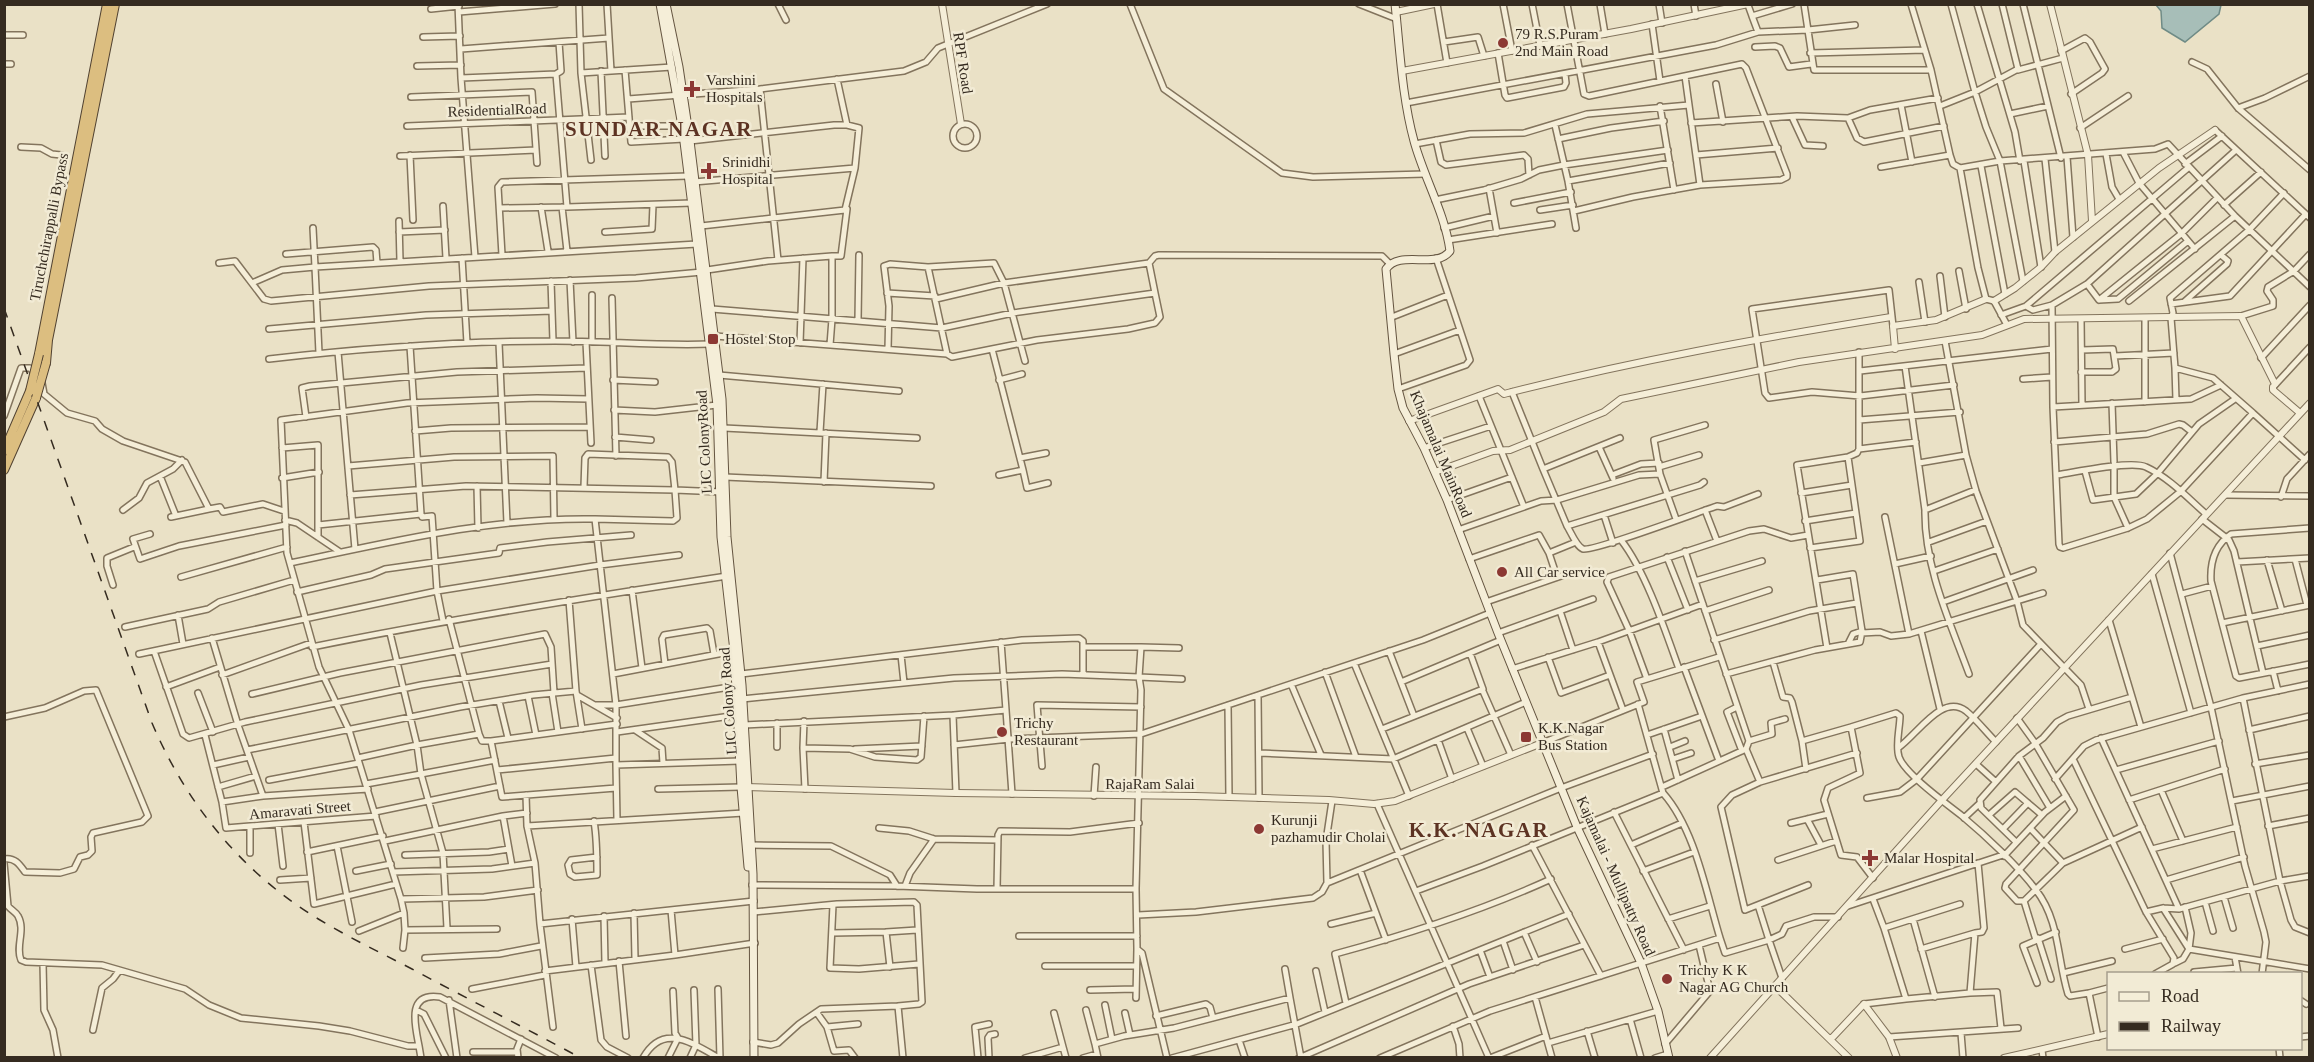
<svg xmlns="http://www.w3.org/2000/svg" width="2314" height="1062" font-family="Georgia,serif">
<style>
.water{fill:#a7beb8;stroke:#6f8b86;stroke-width:1.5}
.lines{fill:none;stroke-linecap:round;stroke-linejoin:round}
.minor-casing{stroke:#83745d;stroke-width:8}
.tertiary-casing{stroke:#83745d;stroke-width:8}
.secondary-casing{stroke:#655541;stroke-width:9}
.trunk-casing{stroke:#514231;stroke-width:10}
.minor{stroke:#f5eed8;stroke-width:5}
.tertiary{stroke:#f5eed8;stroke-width:6}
.secondary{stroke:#f5eed8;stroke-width:7}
.trunk{stroke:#dcbe80;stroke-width:8}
.rail{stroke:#352b20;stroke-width:1.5;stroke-dasharray:10 10;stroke-linecap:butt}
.trunk-bridge-casing{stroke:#514231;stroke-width:10;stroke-linecap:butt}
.trunk-bridge{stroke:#dcbe80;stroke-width:8}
.poi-dot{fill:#8c3833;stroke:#f2ebd5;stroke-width:2}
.labels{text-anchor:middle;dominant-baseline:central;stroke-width:5;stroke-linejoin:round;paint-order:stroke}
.poi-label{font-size:15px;fill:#352b20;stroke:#f2ebd5;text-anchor:start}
.street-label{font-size:15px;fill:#352b20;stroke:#f2ebd5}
.district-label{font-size:21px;font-weight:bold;letter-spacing:1.5px;fill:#5d3323;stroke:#f2ebd5}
</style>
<rect width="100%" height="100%" fill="#eae1c6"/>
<path class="water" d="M2156,5H2221L2219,14L2185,42L2162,28L2161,11Z"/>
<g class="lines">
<g class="minor-casing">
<path id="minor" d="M458,4L461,78L475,257
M579,4L581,73L591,160
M607,4L611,71
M778,4L786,20
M1130,4L1164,89L1282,173L1313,177L1425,174
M1359,4L1397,19
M1437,4L1447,63
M1503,4L1512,51
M1532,4L1540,45
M1567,4L1584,94L1589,96L1742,64L1746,68L1787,174V177L1781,180L1700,185L1633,197L1574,211
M1600,4L1605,34
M1659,4L1662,23
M1694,4L1696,16
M1804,4L1814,70H1931
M1911,4L1931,70L1950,155L1953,164L1960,168
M1951,4L1975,92L2018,69L2002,4
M1977,4L2015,132L2020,161
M2023,4L2061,158
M1748,5L1752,16L1792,4
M431,9L459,6
M459,12L555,4
M1752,16L1758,32
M1652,24L1660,81
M4,35H23
M423,37L460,36
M1444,42L1478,37L1484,56
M1755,47L1775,46L1780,48L1789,67L1811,64
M461,49L609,38
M2061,51L2085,38L2090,42L2105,69L2102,73L2071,94
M1498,53L1505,95L1507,98L1564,87L1566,83L1565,74
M1810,53L1925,50
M2192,62L2207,69L2238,108L2310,170
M4,64H11
M417,66L461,65
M625,70L631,142L684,139
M2018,70L2063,58
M601,71L605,156
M581,73L672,67
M556,74L561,71L559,42
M1685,76L1700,185
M461,78L556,74L567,207L692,203
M837,79L847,125
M1716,84L1723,122
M411,97L532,92L537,163
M628,99L760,89
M1406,103L1716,45L1758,32L1808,30L1855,25
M1901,105L1912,162
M1660,106L1674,190
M1940,106L1975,92L1986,127L2000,161L2023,281
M2238,108L2265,98L2310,76
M2010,114L2048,106
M1792,117L1805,145L1823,146
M1848,118L1857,138L1864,142L1944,126
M1691,123L1797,116L1848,118L1870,110L1938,98
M953 136a12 12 0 1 1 24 0a12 12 0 1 1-24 0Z
M1555,125L1568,181L1576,228
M407,126L629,117
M629,126H682
M2080,128L2128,96
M2215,130L2310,218
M1558,139L1611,128L1664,121
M1436,140L1441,162L1446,165L1524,155L1528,159L1529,175
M690,141L834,125H847L859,128L855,168L845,210L701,226
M1415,144L1470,134L1524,133L1587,114L1689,105
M21,147L41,148L52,154L61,155
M2123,152L2139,183L2195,249
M2106,154L2112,187L2119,199
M410,155L413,220
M1696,155L1778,148
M400,156L536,150
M2067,157L2073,237
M2045,159L2055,252
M2024,161L2041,267
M2185,164L2222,136
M1981,166L2005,294
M1881,167L1950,155
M1568,181L1670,163
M694,182L855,168
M1489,188L1497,233
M1435,200L1484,190L1521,179L1539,170L1564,165L1668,150
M1514,203L1571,192
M2224,205L2261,172
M443,206L446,258
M541,207L548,251
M562,207L567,251
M500,208L567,207
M1540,210L1573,205
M399,221L400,261
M1444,228L1494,216
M399,232L445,230
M605,232L652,229L653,205
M1448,240L1552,224
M286,254L373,247L376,250L377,263
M502,255L498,187L502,182L688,176
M832,256H841L847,209
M462,258L467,343
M778,260L760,89L904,71L926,62L938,48L1047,4
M219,263L235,261L264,299L271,301L429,286L636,278L702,272
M1149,263L1155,256L1159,255L1382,256L1390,264
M707,270L768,261L832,256V319L830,345
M1959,271L1966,309
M1940,276L1945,317
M570,280L573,342
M551,281L553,341
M1919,282L1925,322
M252,283L282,270L315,267L313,228
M2087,284L2099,300L2118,299L2188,241
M887,293L935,296
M612,298L616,456
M936,299L1004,283L1149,263L1155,293
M2099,300L2181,234L2217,198
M2129,301L2235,216
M2184,302L2227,264L2228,261L2221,255
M2171,304L2230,296L2305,215
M2052,305L2053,407L2059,544L2060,547L2063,548L2128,528L2147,519L2180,492L2253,413L2213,378L2175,368L2171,318L2173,313L2170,298L2249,230L2284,193
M2026,306L2033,310L2052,305L2087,284L2236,150
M712,309L942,328L1013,313L1155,293L1160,317L1155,323L1128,329L1037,340L992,349L1023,470L999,475
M2001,315L2026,306L2188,168
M2241,316L2273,306V300L2267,291L2268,287L2294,271L2310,254
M1392,317L1448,295
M2081,319L2082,405
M858,320L859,255
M2007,325L1994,301L1986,299L1978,268L1960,168L2000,161L2155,149L2168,144L2235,216L2310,287
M1893,326L1889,290L1752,309L1765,393L1769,398L1812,392L1860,396L1954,385
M269,329L426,315L552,311
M715,336L947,354L952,357L992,349
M1945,341L1966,455L1976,491L2017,601L2023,625L2081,685L2089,709
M586,342L591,443
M592,342V295
M499,343L507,523
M800,343L803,258
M410,346L421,514L422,517L432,516L437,591L443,621
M888,349L889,306L884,266L890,264L928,267
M338,352L355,549
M1859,352V449
M319,353L315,267L697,244
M947,354L928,267L994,263L1004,283L1025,361
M1394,354L1460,330
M2115,356L2174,353
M2261,358L2310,305
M269,359C364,348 460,341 555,341C607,341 659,346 710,344
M1905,366L1925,510C1924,567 1950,622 1969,674
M2175,368L2176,400
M1860,371L2052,349
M2081,372H2112L2116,369L2113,349L2082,350
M719,375L899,391
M2023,379L2052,377
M613,380L655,382
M999,380L1022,374
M42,383L44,394L67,413L95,421L102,429L123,441L185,462L209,509L220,507L223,512L263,504L284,511
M2274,386L2310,347
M1398,389L1466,365L1470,360L1436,258
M1512,392L1543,469L1620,438
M1479,396L1524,507
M2145,402V318
M2112,403L2114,462
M2053,407L2191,399L2221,385
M614,410L655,412L717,405
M2253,413L2305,460
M4,416L21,368H30L34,373
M306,417L302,388L310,386L457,372L587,368
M1859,420L1960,412
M724,428L917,438
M415,431L451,428L590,427
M820,432L823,384
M615,437L651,440
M2054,442L2147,434L2179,424L2183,425L2192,432
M1599,447L1613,478
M282,448L318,445V537
M1424,448L1491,426
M1020,458L1046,453
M1919,463L1966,455
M348,466L454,457L553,456L554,518
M1659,467L1699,455
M2114,467V497L2128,528
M1543,469L1567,526L1700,485L1704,482
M1023,470L1027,488L1048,483
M2085,471L2093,500L2136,494L2157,474L2199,424L2235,399
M1660,474L1676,519
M1612,475L1641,464L1659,463
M2057,475C2075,472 2132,460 2146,467C2168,477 2188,498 2206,514
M160,476L176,516
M725,477L931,486
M282,478L319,472
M824,482L826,433
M477,486L478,528
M722,492L675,490L677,518L673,521L595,519L616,705V765L740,761
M1801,493L1852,485
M350,495L466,486L675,490L672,462L668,457L588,454L585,458L584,487
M2226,495L2310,496
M2281,497L2287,479L2310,454
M1447,500L1512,477
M123,510L139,498L147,483L173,469L182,460
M1705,510L1717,541
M1925,510L1975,490
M1604,515L1613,543
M171,517L209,509
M1885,517L1909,634
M2202,519L2229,540L2234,551L2263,673
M285,520L297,523L340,552
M1805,521L1856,513
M318,525L421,514
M1567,526C1571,532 1576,546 1583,549C1592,552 1699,512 1717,506L1724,507L1758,494
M2310,528L2231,534C2215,545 2210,563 2211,581L2236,676L2239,678L2310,664
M1458,530L1541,501L1557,500L1639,475L1660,474L1654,440L1705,425
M150,534L133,539L140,559L179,546L286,525
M1621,540C1646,572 1665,630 1679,669
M1929,542L1987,521
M1810,548L1860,541L1848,457
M1685,551L1749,741L1746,749
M1549,553L1576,542
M2170,553L2211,707L2245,866L2264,932L2266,942L2262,974
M1667,557L1688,610
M1469,559L1539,535L1549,553L1557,577
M2295,559L2307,605
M2267,560L2282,611
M2237,562L2310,558
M290,563C390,542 492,517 595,519
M1895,564L1931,556
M1934,571L1998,549
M2152,574L2191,713
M181,577L287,547
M1695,581L1762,561
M113,585L107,566V558L134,547
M632,590L642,668
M297,592L371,575L385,569L499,553L500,548L547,542L631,535
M2182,594L2212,586
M569,600L576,691L582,729
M1486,602L1567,574
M1943,602L2033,570
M1560,611L1573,650
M1705,611L1769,590
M178,615L183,644
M449,619L479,734
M2109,620L2141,727
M2222,623L2310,605
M125,627L208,609L219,602L294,580
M1921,631L1940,709
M1498,633L1593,599
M1862,633L1880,632L1891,636L1909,634L2043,593
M212,638L238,725L263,796L368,789
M1714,640L1809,611L1857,603
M1598,642L1623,710
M1848,644L1853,634L1862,631
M2257,646L2310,635
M312,647C450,619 588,597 727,576
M1084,647H1141L1139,677L1182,679
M1141,647L1179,648
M1827,648L1797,465L1848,457L1857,453L1859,449L1916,442
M154,651L183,734L189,738L245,722L421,685L552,664
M1389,651L1414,716
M139,654L437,591L600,565L679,555
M901,655L904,683
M1548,657L1561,693L1610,675
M1773,662L1783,697L1790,698L1792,702L1802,741L1806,769
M1354,663L1409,796
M665,664L662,639L664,635L707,628L710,631L714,654
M1684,667L1719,761
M1512,669L1598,642L1703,604
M2273,671L2278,691
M1325,672L1356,757
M613,674L734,651
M741,674L1022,640L1079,638L1083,641V675
M1726,674L1815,650L1860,642L1862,631L1853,574L1817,580
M222,675L311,643
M1647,679L1629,630L1607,582L1609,577L1749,531L1764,529L1791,538L1808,535
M1401,682L1501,640
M1291,684L1321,755
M166,687L220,667
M1482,689L1511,755
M198,693L213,732
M552,693L558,732
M252,694L340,673L545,634L551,647L554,693
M577,695L617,718
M528,696L536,735
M2243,698L2310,684
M742,699L954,678L1062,674L1139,677L1141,690L1136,889L1137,949L1142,953L1167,1058
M499,701L508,738
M596,705H616L736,686
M1228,705L1229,797
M1737,707L1727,712L1742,751
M1006,710L1012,794
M953,715L956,793
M4,717L45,708L84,691L96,690L148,816L142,822L93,833L91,837L92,851L88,855L80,857L74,869L60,873L25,872C20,865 15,857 4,859
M2017,718L2035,743L2074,810L2006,884L2005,888L2017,901H2024L2063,863L2142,827
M804,721L803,748L850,749L875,757L917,760L921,757L924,716
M744,725L954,715L1006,710L1001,642
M1467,728L1483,766
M1382,729L1483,689L1470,653
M1664,729L1678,780
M635,730L662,748L663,763
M2249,730L2310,716
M617,732L738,715
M205,735L222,802L226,828L376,816
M1647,735L1702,716
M2101,738L2179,909L2280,881L2310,876
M1438,740L1452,779
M1749,741L1772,734L1771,723L1785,719
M1802,741L1851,727
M1542,743L1644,702L1637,682L1719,657
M954,745L1009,739L1141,734L1258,695
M777,747V723
M1670,747L1685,741
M803,748L805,789
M1898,748C1918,734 1942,693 1966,711C1977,720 1986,732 1996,742
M855,749L922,746
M247,750L460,707L533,695L576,691
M1259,753L1393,759L1526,702
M2019,756L2050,808
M358,758L417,745L390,633
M1673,759L1691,753
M2073,759L2146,912L2174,958L2173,964L2155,974
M1976,764L1996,782
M2255,764L2310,755
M213,765L249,757
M616,765L617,820
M1042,766L1037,705L1141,707
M497,770L616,758
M2116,770L2219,741
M2055,779L2084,746L2096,740L2243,698L2280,881L2291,920L2295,927L2310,933
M269,780L359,763
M1760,782L1732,795L1721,807L1745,910L1808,885
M366,784L421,774L417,745L479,734L482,741H491
M218,787L256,776
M1662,787L1746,749L1760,782L1857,753
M616,788L502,797L491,741L617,724
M658,789L741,787
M2161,790L2183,841
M1663,793C1695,829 1706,892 1720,938
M526,795L527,826
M1094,796L1096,767
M1259,798L1258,695L1423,640L1490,613
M1867,798L1900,792L1917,779L2040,645
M2129,800L2225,769
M2232,801L2310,786
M222,802L263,796
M1377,804L1489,1058
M375,812L500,786
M1614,812L1684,950
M1989,815L2015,792L2042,815
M503,816L512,866
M1964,818L1979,804
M1807,819L1821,845
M594,821C597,839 597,857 597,875L575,877L570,874L568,865L571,860L597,857
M304,822L314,904L396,884
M1791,823L1828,814
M278,824L283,866
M2268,826L2310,818
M250,827V853
M879,828L909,831L934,839L998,840
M2030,828L2063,863
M2003,829L2028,803
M385,841L503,816L527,813
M2016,842L1981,808L1980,800L2019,756L2043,738L2057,722L2068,716L2132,697
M750,845L831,846L890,875L897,886
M1532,845L1601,976
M1631,845L1682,823
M337,846L352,922
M2152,849L2237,827
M307,852L383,836
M405,855L489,852L509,849
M2004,856L2045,812L2066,796
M1778,860L1836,841
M4,863L8,906C11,910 16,912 18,916C26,930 15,947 21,960L26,962L102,965L185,989L209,1005L241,1018L319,1026L350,1031L408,1046H419C415,1025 406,992 440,997L556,1058
M1360,870L1386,940
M356,871L391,864
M1643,871L1694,852
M393,872L492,869L535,863
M1873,878L1857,857L1841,855L1824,800L1828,788L1860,773L1851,727L1896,713L1900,716C1900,728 1895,745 1899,757C1905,774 1947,804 1962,816C1986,836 2018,866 2036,890C2060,921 2057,959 2068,994L2070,996L2089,993L2098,1037
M280,880L311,878
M2166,880L2244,857
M1327,883L1561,788L1653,754
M752,885L897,886L977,889H1136
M905,886L910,873L934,839
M997,889L998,835L1000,831L1070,832L1139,823
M538,890L484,897L401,899L349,730L319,667L287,553L281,420L407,403L537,398L588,399
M1416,891L1483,866L1663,793L1638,704
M2224,897L2233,928
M1873,899L1884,928L1906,999L1970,993L1975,933L1982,932L1984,928L1978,863
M2024,901L2036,940
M2205,902L2213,931
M833,905L830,968L859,969L919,964
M1758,905L1769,940L1782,934L1786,926L1814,917H1838
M1848,906L2003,855
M2185,907L2191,933L2189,949L2310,969
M2163,908L2189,949L2183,959L2175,963
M671,910L675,955
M754,912L837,904L914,902L917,905L922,1002L919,1004L898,1006
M2146,912L2163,908L2179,909
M404,913L405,930
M634,913L635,959
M1138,915L1196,912L1313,898L1322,892L1327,883L1326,841L1332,801
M604,916L605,963
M572,919L576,967
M1668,919L1710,906
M1913,919L1935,997
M540,924L535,863L527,826L744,813
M1331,924L1376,913
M447,928L443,853L421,774L495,760
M1884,928L1960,904
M359,931L404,913L401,899
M886,932L917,930
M1524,932L1537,962
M832,933L886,932L890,967
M1019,936H1137
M2038,938L2051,979
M1503,941L1513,970
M403,948L405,930L497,929
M1921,949L1975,933
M2125,949L2163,939
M1480,950L1490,977
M2235,957L2238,974
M425,958L499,954L541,946
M619,961L626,1036
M43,963L44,1010L53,1030L58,1058
M591,965L601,1040L607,1047L628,1058
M1045,966H1136
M1285,969L1290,998
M545,971L675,955L755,943
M1316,971L1325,1012
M2194,972L2237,968
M2063,973L2112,961
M2037,983L2023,946L2056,932
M472,989L545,975
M718,989L720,1058
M1090,990L1136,989
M1970,993L1997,992L2001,1028
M2089,993L2108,988
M1535,997L1552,1058
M1136,998L1137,949
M449,1000L457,1058
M2300,1000L2306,1004
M1346,1003L1335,954C1409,934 1481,911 1551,879
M1864,1004L1906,999
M1105,1005L1112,1039
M416,1010L424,1014L446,1058
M1086,1010L1095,1044
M817,1013L827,1027L834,1051L849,1050L855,1058
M1054,1013L1063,1047
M1125,1013L1130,1035
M1156,1016L1206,1004L1210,1007L1213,1018
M1630,1019L1641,1058
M1453,1026L1459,1044L1460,1058
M553,1027L540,924L754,901
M827,1027L858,1024
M93,1030L102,988L113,979L119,971
M1587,1031L1595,1058
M1961,1033L1963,1058
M1889,1037L2018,1028
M2300,1037L2310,1036
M1239,1040L1245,1058
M753,1042L771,1045L778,1043L799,1024L821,1009L898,1006L903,1058
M1548,1043L1658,1011
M1665,1044L1710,991L1699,945
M419,1046L421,1058
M2279,1048L2280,1058
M2042,1050L2043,1058
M473,1052H517
M518,1058L517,1049L521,1039
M643,1058C663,1022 692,1043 719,1058
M668,1058L678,1038L675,1033L673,991
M690,1058L696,1045L694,990
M978,1058L975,1027L989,1024
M989,1058L988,1038L990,1035L995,1034
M1025,1058L1063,1047L1066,1058
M1083,1058L1097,1054
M1098,1058L1095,1044L1124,1036L1174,1028L1290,998L1301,1058
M1172,1058L1297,1024L1569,914
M1299,1058L1469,984L1584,945
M1380,1058L1490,1011L1720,938L1725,953L1769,940L1782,978
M1490,1058L1546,1036
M1655,1058L1668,1054"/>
</g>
<g class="tertiary-casing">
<path id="tertiary" d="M942,4L961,124
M2050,4L2088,155L2092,221
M1396,12L1434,4
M1402,71L1631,29L1748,4
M1994,301L2015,288L2041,267L2055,252L2159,168L2215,130
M1895,349L1893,326L1936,320L1986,299
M2273,387V390L2300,413
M1409,421L1498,389L1504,394C1632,361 1761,338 1891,317
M1435,472L1493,451L1510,450L1604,412L1621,399L1799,362L1982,335L2024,319L2241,316L2275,384
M745,787L956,793L1195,796L1329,800L1374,804L1395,801L1542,743
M1775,986L1849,1058
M1831,1039L1864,1004L1889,1037L1897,1058
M1710,1058L1942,800L2310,403
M2004,1058L2108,1034"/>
</g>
<g class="secondary-casing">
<path id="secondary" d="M660,4L682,126L717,405L721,537L734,651L741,787L748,867
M666,4L679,67L690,141L722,399L727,537L742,685L753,874L754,1058
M1395,4C1400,50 1402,97 1414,141C1424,178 1445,213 1450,251C1436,270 1400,249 1386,269L1394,354L1398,389L1403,408L1424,448L1447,500L1498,633L1577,827L1641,963L1658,1011L1669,1058"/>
</g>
<g class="trunk-casing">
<path id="trunk" d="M39,354L107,4
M46,363L48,340L115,4
M4,451L30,391
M4,470L36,398"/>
</g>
<use href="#minor" class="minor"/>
<use href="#tertiary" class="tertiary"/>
<use href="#secondary" class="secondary"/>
<use href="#trunk" class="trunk"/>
<path class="rail" d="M4,308L152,723C187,805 243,874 320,920C350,938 381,953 412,969C468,999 525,1028 581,1058"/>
<g class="trunk-bridge-casing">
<path id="trunk-bridge" d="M30,391L39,354
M36,398L46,363"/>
</g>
<use href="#trunk-bridge" class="trunk-bridge"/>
</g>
<g class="poi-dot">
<circle cx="1503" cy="43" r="6"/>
<path d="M689 80h6v6h6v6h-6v6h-6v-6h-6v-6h6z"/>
<path d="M706 162h6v6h6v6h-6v6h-6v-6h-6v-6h6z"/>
<rect x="707" y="333" width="12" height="12" rx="3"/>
<circle cx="1502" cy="572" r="6"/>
<circle cx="1002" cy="732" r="6"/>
<rect x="1520" y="731" width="12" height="12" rx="3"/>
<circle cx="1259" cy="829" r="6"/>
<path d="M1867 849h6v6h6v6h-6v6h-6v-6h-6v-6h6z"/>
<circle cx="1667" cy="979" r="6"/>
</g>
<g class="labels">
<g class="poi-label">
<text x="1515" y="34">79 R.S.Puram<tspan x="1515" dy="17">2nd Main Road</tspan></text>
<text x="706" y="80">Varshini<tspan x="706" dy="17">Hospitals</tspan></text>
<text x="722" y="162">Srinidhi<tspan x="722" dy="17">Hospital</tspan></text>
<text x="725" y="339">Hostel Stop</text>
<text x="1514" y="572">All Car service</text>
<text x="1014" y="723">Trichy<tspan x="1014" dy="17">Restaurant</tspan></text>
<text x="1538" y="728">K.K.Nagar<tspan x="1538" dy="17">Bus Station</tspan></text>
<text x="1271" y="820">Kurunji<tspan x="1271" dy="17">pazhamudir Cholai</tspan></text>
<text x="1884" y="858">Malar Hospital</text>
<text x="1679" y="970">Trichy K K<tspan x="1679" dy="17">Nagar AG Church</tspan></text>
</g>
<g class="street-label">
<text transform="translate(963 63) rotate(81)">RPF Road</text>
<text transform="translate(497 110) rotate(-2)">ResidentialRoad</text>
<text transform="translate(49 227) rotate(-79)">Tiruchchirappalli Bypass</text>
<text transform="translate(704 442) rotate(-93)">LIC ColonyRoad</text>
<text transform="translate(1441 454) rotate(67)">Khajamalai MainRoad</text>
<text transform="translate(728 701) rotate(-94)">LIC Colony Road</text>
<text x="1150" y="784">RajaRam Salai</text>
<text transform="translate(300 810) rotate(-5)">Amaravati Street</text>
<text transform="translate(1616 876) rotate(66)">Kajamalai - Mullipatty Road</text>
</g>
<g class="district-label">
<text x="659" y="129">SUNDAR NAGAR</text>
<text x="1479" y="830">K.K. NAGAR</text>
</g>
</g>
<rect width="2314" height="1062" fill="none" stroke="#352b20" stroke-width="12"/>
<rect x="2107" y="972" width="195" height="78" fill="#f2ebd5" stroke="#a69e8d" stroke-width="1.5"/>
<rect x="2119" y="992" width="30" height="9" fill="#f5eed8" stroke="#a69e8d" stroke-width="1.5"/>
<text x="2161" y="1002" font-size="18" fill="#352b20">Road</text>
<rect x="2119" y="1022" width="30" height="9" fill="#352b20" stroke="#a69e8d" stroke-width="1.5"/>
<text x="2161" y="1032" font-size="18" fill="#352b20">Railway</text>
</svg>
